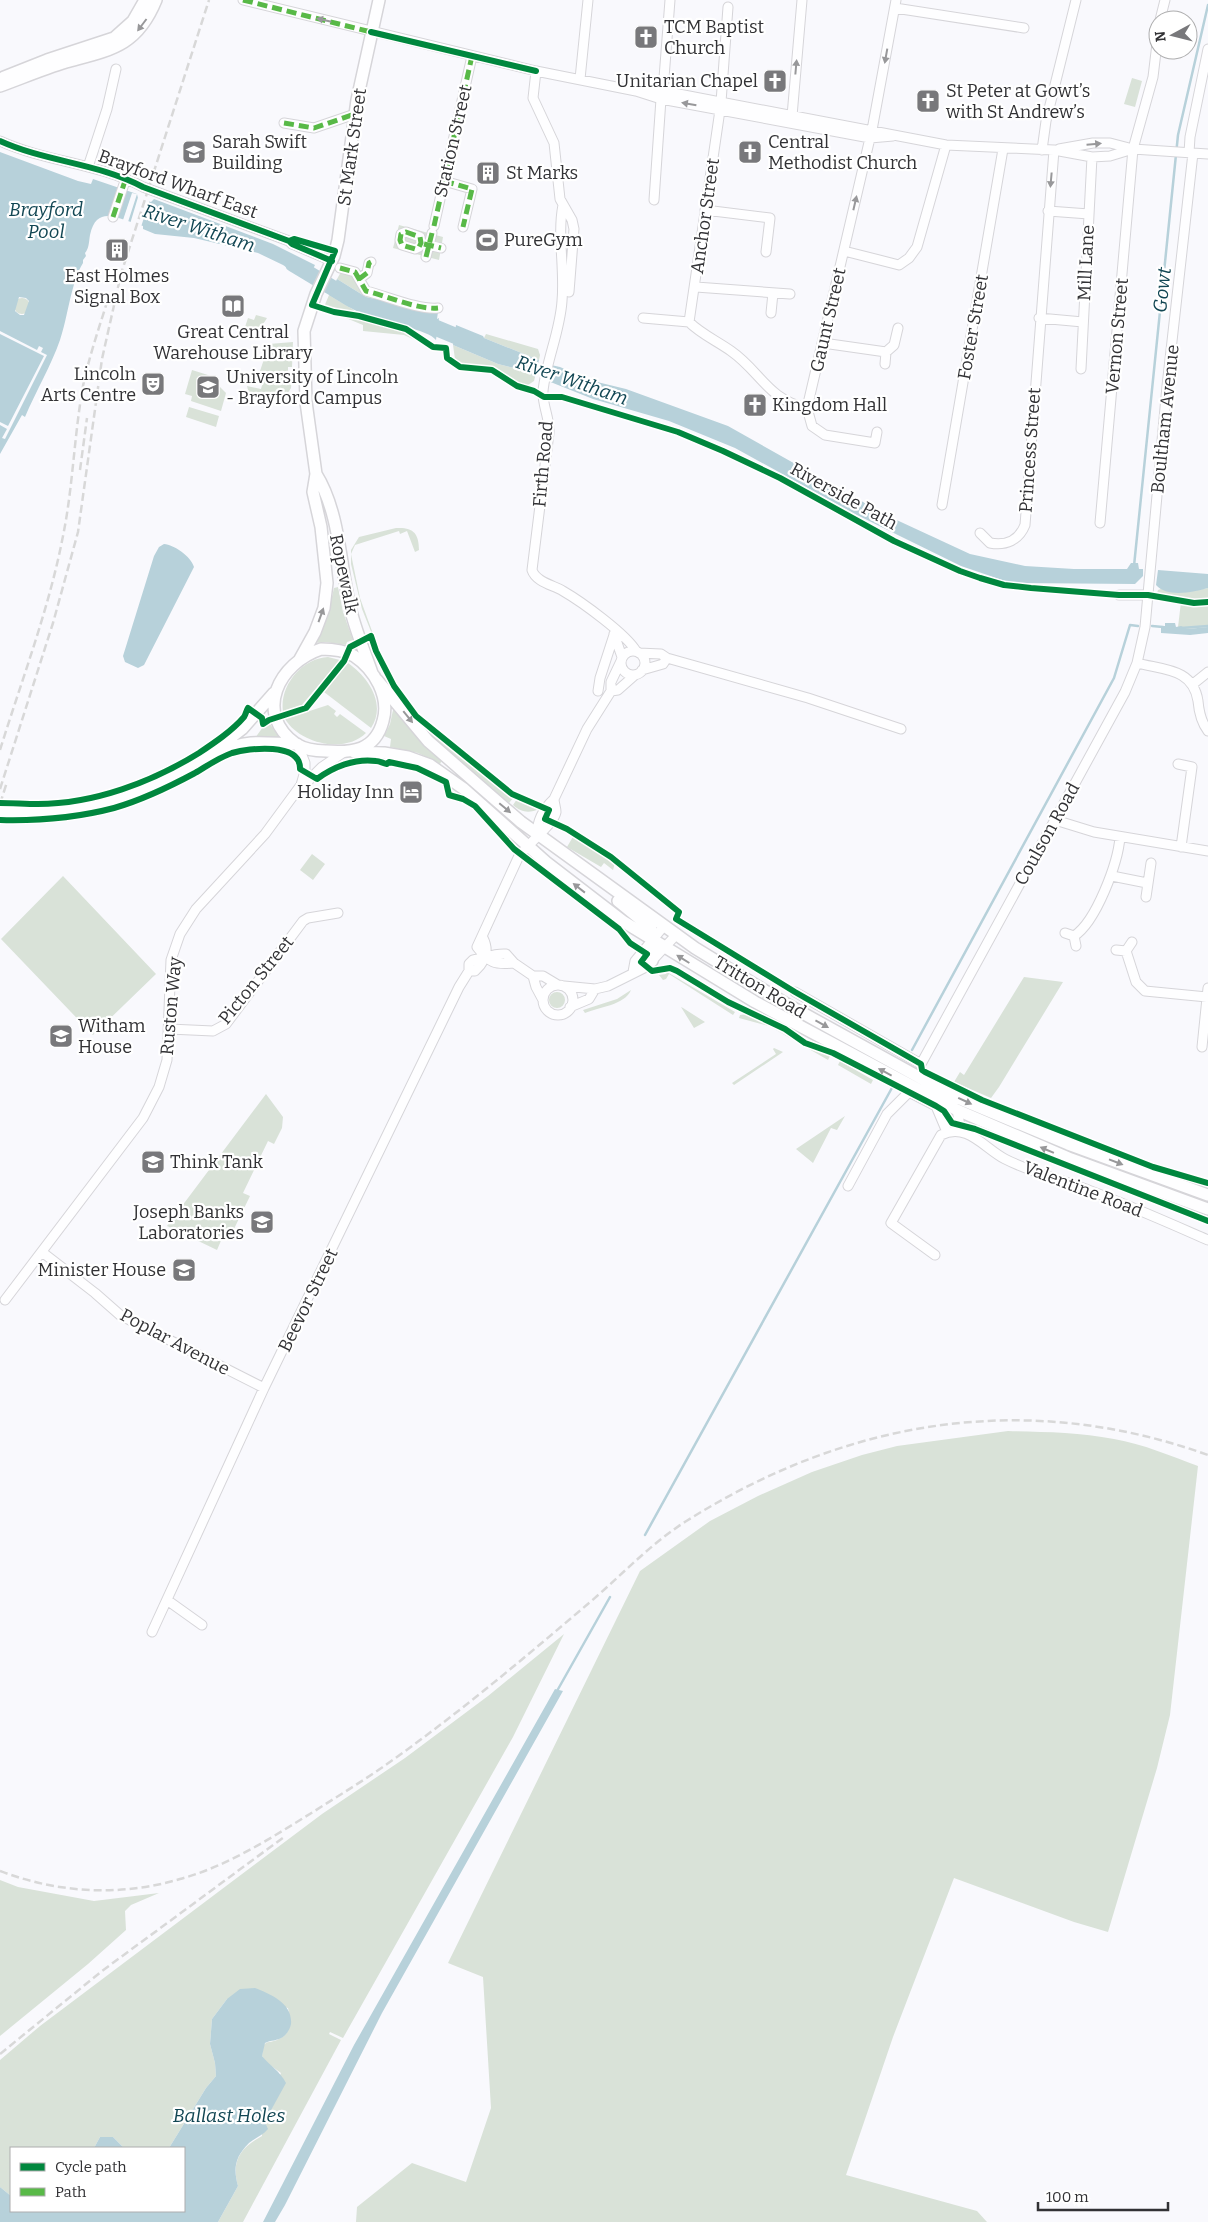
<svg xmlns="http://www.w3.org/2000/svg" width="1208" height="2222" font-family="Bitter,serif">
<style>
.green{fill:#d9e2d8}
.water{fill:#b7d1da;fill-rule:evenodd}
.pier{fill:#f9f9fd}
.lines{fill:none;stroke-linecap:round;stroke-linejoin:round}
.stream{stroke:#b7d1da;stroke-width:2.5}
.river{stroke:#b7d1da;stroke-width:16}
.minor-casing{stroke:#d6d5d9;stroke-width:11}
.major-casing{stroke:#d6d5d9;stroke-width:14}
.minor{stroke:#fefeff;stroke-width:9}
.major{stroke:#fefeff;stroke-width:11}
.rail{stroke:#d8d8d8;stroke-width:2.5;stroke-dasharray:8 4;stroke-linecap:butt}
.quiet{stroke:#58b947;stroke-width:5;stroke-dasharray:10 5;stroke-linecap:butt}
.cycleway-casing{stroke:#fff;stroke-width:9}
.cycleway{stroke:#00873e;stroke-width:6}
.oneway{fill:#98989a}
.labels{text-anchor:middle;dominant-baseline:central;stroke-width:4.5;stroke-linejoin:round;paint-order:stroke}
.poi-label{font-size:18px;fill:#323235;stroke:#fff;text-anchor:start}
.street-label{font-size:18px;fill:#323235;stroke:#fff}
.water-label{font-size:19px;font-style:italic;fill:#114653;stroke:#fff}
</style>
<rect width="100%" height="100%" fill="#f9f9fd"/>
<path class="green" d="M1132,78L1142,81L1135,107L1124,104Z
M399,225L443,237L439,260L393,248Z
M341,272L353,275L363,292L398,303L366,297L337,279Z
M329,295L354,310L353,313L324,307Z
M14 306a8 8 0 1 1 16 0a8 8 0 1 1-16 0Z
M256,315L267,318C260,329 258,331 245,327L248,318L254,320Z
M341,316L359,318L406,331L426,345L404,335L363,331V325Z
M486,334L538,349L540,355L539,360L484,338Z
M293,342L292,367H288V377H292L291,388L287,394L277,397L249,394L247,386L261,389L263,382L257,380L269,344Z
M453,345L498,364L526,371L535,377L534,381L525,387L491,368L460,365L455,359Z
M192,370L208,375L226,393L221,411L191,401L192,396L185,394Z
M189,407L219,416L216,427L186,417Z
M396,528C413,527 419,533 419,550L415,552L407,531L400,534L399,531L355,545L351,554L360,598L384,664L362,609L351,564V550L359,537Z
M338,587L343,612L353,640L347,642L346,645L325,642L312,643L328,614L334,588Z
M1208,588V627H1206L1187,629L1178,627L1181,602L1155,599L1158,590L1161,589L1187,592Z
M328,657L340,660L301,706L283,712C279,686 302,658 328,657Z
M348,663C368,677 387,704 371,728L324,692Z
M328,705L336,711L334,714L337,717L340,714L366,733C345,754 300,744 285,719Z
M396,709L442,760L440,764L418,753L390,747L391,739L384,736L390,724L393,710Z
M415,717L514,797L509,803L429,735Z
M270,724L281,740L255,738L263,727Z
M517,799L540,809C529,813 522,813 513,805Z
M574,835L596,848L615,863L613,870L604,863L601,867L567,847Z
M312,854L325,864L313,880L300,870Z
M63,876L156,974L93,1035L1,939Z
M667,972L735,1012L733,1015L669,974L666,979L663,980L659,975L666,974Z
M1024,977L1063,982L999,1087L991,1098L954,1082L960,1072L964,1075Z
M631,990C625,1005 599,1007 585,1013L583,1010L617,999Z
M549 1000a8 8 0 1 1 16 0a8 8 0 1 1-16 0Z
M681,1007L683,1008L705,1022L694,1028Z
M747,1014L809,1048L830,1056L828,1060L769,1026L739,1018L740,1015Z
M774,1048L783,1052L734,1085L732,1083L776,1054L773,1049Z
M840,1061L873,1080L871,1084L838,1065Z
M266,1094L283,1117L282,1128L274,1144L268,1141L243,1193L250,1196L232,1233L226,1229L217,1250L167,1226Z
M845,1116L837,1130L831,1128L813,1163L796,1149Z
M1008,1431C1043,1432 1079,1432 1114,1439C1143,1444 1171,1456 1198,1466L1170,1715L1157,1768L1108,1932L1074,1922L954,1878L893,2037L846,2175L977,2211L987,2222H356L357,2207L412,2163L466,2182L491,2108L483,1977L448,1963L640,1571L710,1521L758,1496L812,1472L862,1455L897,1446Z
M564,1634L513,1737L343,2038L330,2032L329,2034L341,2040L243,2222H218L238,2186C231,2161 240,2148 262,2136V2116L281,2073L267,2063L262,2056L263,2046C267,2040 271,2043 277,2040C292,2034 291,2022 288,2008L227,1999L212,2019L210,2044L215,2063L216,2076L206,2088L169,2148H124L113,2137H100L94,2148H11V2196L0,2187V2060L40,2026L322,1814L405,1758L488,1696Z
M0,1880L18,1887L94,1901L159,1893L131,1905L125,1911L126,1930L88,1964L0,2036Z"/>
<path class="water" d="M0,152L78,181L91,184L93,179L137,194L138,198L151,202L154,199L273,244L315,265L307,281L283,265L258,253L194,238L155,234L143,229V226C122,221 97,202 90,235C89,241 89,249 85,253L86,256L83,260V263C71,282 68,317 60,340C51,366 36,391 25,417L22,415L0,454ZM19,297L26,298L29,301L24,315H20L15,311Z
M337,279L366,297L438,312L437,319L439,318L436,340C429,330 385,322 371,317C356,312 342,303 329,295Z
M456,325L483,336L484,338L539,360L535,377L526,371L498,364L453,345Z
M551,365L560,367L593,381L626,389L728,426L888,516L970,554L1025,566L1074,569H1127L1131,563H1138L1139,569H1143V576L1135,584L1011,583L961,566L857,515L735,448L669,421L593,399L548,381Z
M164,544C174,545 191,556 194,567L144,665L138,668L125,662L123,656L154,556L159,547Z
M1158,570L1208,574V588C1194,592 1167,598 1156,585Z
M1165,623H1175L1176,627L1181,626L1187,629L1208,627V633L1190,635L1161,633V626H1165Z
M555,1689L563,1691L382,2013L285,2205L275,2222H263L354,2045Z
M255,1988C270,1994 293,2003 291,2024C290,2029 287,2034 283,2037C277,2041 271,2040 265,2043L262,2056C270,2066 280,2071 286,2083L270,2112L262,2116L268,2129C262,2136 255,2138 249,2143C235,2157 233,2168 238,2186L218,2222H0V2187L11,2196V2211H184V2148H169L206,2088L216,2076L215,2063L210,2044L212,2019L227,1999L240,1989Z
M100,2137H113L124,2148H94Z"/>
<path class="pier" d="M132,193L137,194L128,222L123,220Z
M139,194L150,199L141,227L130,224Z
M0,331L37,350L39,346L43,348L41,352L47,355L5,439L2,438L7,429L0,425V422L8,426L44,356L0,334Z"/>
<g class="lines">
<path class="stream" d="M1134,566L1178,135L1208,5
M1152,626L1163,627
M1181,628L1208,626
M912,1050L1114,678L1130,625L1138,626
M645,1535L893,1086
M557,1691L610,1597"/>
<path class="river" d="M293,264L351,299
M417,320L475,344"/>
<g class="minor-casing">
<path id="minor" d="M243,0L536,71L636,91L661,99L870,138L893,136
M895,8L1024,28
M1160,20L1165,0
M536,71L533,98L554,143L560,199L572,220L574,229L569,292
M580,79L588,0
M646,91H663L946,145L1054,150L1092,157L1110,156L1133,149
M663,91L670,0
M721,102L728,7
M792,116L802,0
M284,123L314,128L355,114
M872,130L896,0
M870,138L807,408L812,426L825,435L875,443L877,432
M0,141C46,162 98,163 143,187L289,241L292,244L332,261
M1059,149L1093,143H1110L1133,149L1208,154
M1042,150L1046,121L1076,0
M1189,153L1190,137L1208,49
M88,167L107,109L116,69
M444,181L472,189L463,227
M654,200L661,99
M563,205C557,235 565,270 562,301C560,332 546,361 543,391C542,405 550,418 549,433L532,570C536,582 553,585 563,591C582,602 626,634 636,651
M705,210L770,218L766,252
M1048,211L1089,214
M113,217L126,178
M434,226L472,56
M406,232L420,237L421,243L419,247L415,249L402,245L400,240L401,234Z
M424,244L441,248
M844,251L899,265L909,258L917,247L946,145
M426,257L432,233
M340,268L355,272L366,291C387,296 418,310 438,308
M359,279L367,273L369,263L371,262
M696,287L790,294
M771,313L773,293
M643,318L689,322C701,334 717,341 731,351C760,371 768,400 807,408
M1039,318L1083,322
M689,322L720,110
M823,343L886,352L894,345L898,328
M885,364L886,352
M1081,369L1092,157
M942,505L1003,149
M1100,523L1133,149L1153,77L1158,35
M980,533L990,543C1006,546 1019,540 1025,525L1054,150
M1119,595H1148
M614,634L622,657
M621 663a12 12 0 1 1 24 0a12 12 0 1 1-24 0Z
M639,653L661,654L667,658L808,698L901,729
M1137,663C1163,670 1193,668 1198,701C1199,713 1201,722 1208,731
M642,670L663,664L667,658
M1193,684L1208,672
M598,691L600,678L614,635
M611,691V682L621,661
M1178,764L1192,767L1181,847
M300,789L322,767L344,752
M1055,820L1094,832L1208,851
M537,835C537,820 543,809 554,799L587,729L611,691L618,690L635,675
M1112,876L1147,883
M1146,897L1151,863
M1065,933L1074,936L1076,946
M1074,936C1096,922 1118,863 1120,837
M1116,950L1126,951L1132,942
M1126,951L1136,982L1145,991L1207,997
M514,963C495,965 489,963 477,947L518,858C527,844 554,824 556,812C556,808 554,803 554,799
M469,971H475C486,961 489,950 483,938
M633,972L635,961L664,926
M533,976H543L558,985
M543 1000a15 15 0 1 1 30 0a15 15 0 1 1-30 0Z
M564,986L595,989L608,986L646,967L677,934
M795,992L921,1064L1125,692L1137,663L1145,627L1167,386L1193,153
M570,1007L589,999L595,989
M169,1029L213,1031L226,1024L303,921L308,918L338,913
M1202,1047L1208,988
M957,1110L961,1131
M848,1186L887,1114L909,1092L936,1106L947,1132
M42,1252L95,1293L120,1315L264,1388
M935,1255L891,1223L941,1135C967,1122 984,1148 1005,1159C1032,1173 1063,1180 1091,1191C1131,1206 1169,1223 1208,1240
M5,1300L143,1118L159,1087L167,1060L171,960L180,934L196,909L265,834L301,785L305,771V763L298,745
M167,1600L202,1625
M152,1632L264,1388L459,987L469,971V964L473,960C485,958 494,953 506,954L514,963L533,976L536,987L543,1000"/>
</g>
<g class="major-casing">
<path id="major" d="M4,77L47,60L114,38L133,21L145,0
M0,86C22,78 43,69 66,62C110,50 137,47 156,0
M316,474C339,511 340,561 349,603C354,627 364,650 372,673
M321,649C332,649 344,650 354,656C375,670 390,697 383,721C375,751 352,753 326,751C316,751 304,749 296,744C253,713 279,663 321,649Z
M300,659L315,632L324,608L327,583L321,527L313,492L316,474L306,402L304,331L316,294L334,256L338,240L357,100L379,0
M377,680L428,741L521,822L695,948L788,1005L955,1097L1068,1144L1208,1195
M215,750L242,729L274,693
M354,752L384,753L408,757L430,765L464,789L546,862L624,922L755,1002L916,1088L957,1110L1071,1159L1208,1209
M0,811C52,814 101,807 149,787C182,774 214,747 251,743C266,742 282,744 297,744
M618,901L651,928L654,953L652,961"/>
</g>
<use href="#minor" class="minor"/>
<use href="#major" class="major"/>
<path class="rail" d="M80,470L87,418
M0,750C22,679 49,609 63,536C73,487 74,436 83,386C89,357 99,328 108,299
M0,789L53,623L78,532L102,359L121,274L209,0
M0,804L7,782
M0,1871C58,1893 120,1897 180,1879C228,1866 271,1838 313,1812C338,1796 363,1781 387,1764C458,1714 523,1659 589,1603C622,1575 651,1543 688,1520C849,1419 1027,1390 1208,1455
M0,2054L102,1971L284,1837"/>
<path class="quiet" d="M243,0L371,32
M284,123L314,128L355,114
M444,181L472,189L463,227
M113,217L126,178
M434,226L472,56
M406,232L420,237L421,243L419,247L415,249L402,245L400,240L401,234Z
M424,244L441,248
M426,257L432,233
M340,268L355,272L366,291C387,296 418,310 438,308
M359,279L367,273L369,263L371,262"/>
<g class="cycleway-casing">
<path id="cycleway" d="M371,32L536,71
M0,141C46,162 98,163 143,187L289,241L292,244L332,261
M289,241L294,239L335,251L312,305L334,312L359,316L406,329L433,347L446,348L447,358L460,367L492,370L517,386L534,391L544,397H562L678,432L723,451L780,478L894,541L960,571L980,578L1004,585L1031,588L1119,595H1148L1194,603L1208,602
M0,803C13,803 25,804 38,804C94,804 152,782 199,753C214,743 232,731 244,717C246,714 246,711 248,708L262,718L263,724L269,720L306,708L344,661L350,647L371,636L376,651L394,686L416,716L512,794L549,810L545,819L567,829L611,857L679,912L676,919L795,992L921,1064L922,1070L925,1072L982,1100L1153,1167L1208,1183
M0,820C39,821 76,818 114,808C142,800 169,787 195,773C207,766 218,758 232,753C249,748 301,742 300,769L317,779C333,767 355,758 376,761C380,761 382,763 387,764L389,762L417,768L446,782L449,795L463,799L475,806L514,849L619,929L630,943L647,954L641,962L652,971L670,968L677,971L728,1002L785,1029L805,1043L833,1053L936,1106L944,1111L952,1123L975,1129L1208,1221"/>
</g>
<use href="#cycleway" class="cycleway"/>
</g>
<defs><path id="oneway-solid" d="M-6-.8H1V-3.2L6.5 0L1 3.2V.8H-6Z" transform="scale(1.25)"/></defs>
<g class="oneway">
<use href="#oneway-solid" transform="translate(324 20) rotate(-167)"/>
<use href="#oneway-solid" transform="translate(142 25) rotate(127)"/>
<use href="#oneway-solid" transform="translate(886 56) rotate(100)"/>
<use href="#oneway-solid" transform="translate(796 67) rotate(-85)"/>
<use href="#oneway-solid" transform="translate(689 104) rotate(-170)"/>
<use href="#oneway-solid" transform="translate(1094 144) rotate(-5)"/>
<use href="#oneway-solid" transform="translate(1051 180) rotate(95)"/>
<use href="#oneway-solid" transform="translate(855 203) rotate(-77)"/>
<use href="#oneway-solid" transform="translate(321 615) rotate(-70)"/>
<use href="#oneway-solid" transform="translate(408 717) rotate(51)"/>
<use href="#oneway-solid" transform="translate(505 808) rotate(40)"/>
<use href="#oneway-solid" transform="translate(579 888) rotate(-142)"/>
<use href="#oneway-solid" transform="translate(683 959) rotate(-148)"/>
<use href="#oneway-solid" transform="translate(822 1024) rotate(29)"/>
<use href="#oneway-solid" transform="translate(885 1072) rotate(-152)"/>
<use href="#oneway-solid" transform="translate(965 1101) rotate(25)"/>
<use href="#oneway-solid" transform="translate(1047 1150) rotate(-157)"/>
<use href="#oneway-solid" transform="translate(1116 1162) rotate(21)"/>
</g>
<defs>
<g id="church-square" transform="scale(1.25)"><rect x="-9" y="-9" width="18" height="18" rx="4" fill="#78787b" stroke="#fff"/><path d="M-1.2-6h2.4v3.5h3.3v2.4h-3.3V6h-2.4V-.1h-3.3v-2.4h3.3Z" fill="#fff"/></g>
<g id="university-square" transform="scale(1.25)"><rect x="-9" y="-9" width="18" height="18" rx="4" fill="#78787b" stroke="#fff"/><path d="M0-5L7-2L0 1L-7-2ZM-4 1L0 2.5L4 1V4Q0 6-4 4Z" fill="#fff"/></g>
<g id="building-square" transform="scale(1.25)"><rect x="-9" y="-9" width="18" height="18" rx="4" fill="#78787b" stroke="#fff"/><path d="M-4-6H4V6H1V3H-1V6H-4ZM-2.5-4.3h1.7v1.8h-1.7ZM.8-4.3h1.7v1.8H.8ZM-2.5-1h1.7V.8h-1.7ZM.8-1h1.7V.8H.8Z" fill="#fff"/></g>
<g id="stadium-square" transform="scale(1.25)"><rect x="-9" y="-9" width="18" height="18" rx="4" fill="#78787b" stroke="#fff"/><path d="M0-5a6.5 5 0 1 0 0 10a6.5 5 0 1 0 0-10ZM-3.5-1.8h7v3.6h-7Z" fill="#fff"/></g>
<g id="library-square" transform="scale(1.25)"><rect x="-9" y="-9" width="18" height="18" rx="4" fill="#78787b" stroke="#fff"/><path d="M-6-4Q-3-5.5-.7-3.5V5Q-3 3-6 4ZM6-4Q3-5.5 .7-3.5V5Q3 3 6 4Z" fill="#fff"/></g>
<g id="theatre-square" transform="scale(1.25)"><rect x="-9" y="-9" width="18" height="18" rx="4" fill="#78787b" stroke="#fff"/><path d="M-5-5.5Q0-4 5-5.5V0Q5 5 0 6Q-5 5-5 0ZM-3.3-2.5H-1v1.5H-3.3ZM1-2.5H3.3v1.5H1ZM-2.8 1Q0 5.5 2.8 1Z" fill="#fff"/></g>
<g id="hotel-square" transform="scale(1.25)"><rect x="-9" y="-9" width="18" height="18" rx="4" fill="#78787b" stroke="#fff"/><path d="M-6-4.5h1.5V1H6V5H4.5V3h-9V5H-6ZM-4 0a1.8 1.8 0 1 1 3.6 0ZM.5 0V-2.5h3Q6-2.5 6 0Z" fill="#fff"/></g>
</defs>
<g fill-rule="evenodd">
<use href="#church-square" x="646" y="37"/>
<use href="#church-square" x="775" y="81"/>
<use href="#church-square" x="928" y="101"/>
<use href="#university-square" x="194" y="152"/>
<use href="#church-square" x="750" y="152"/>
<use href="#building-square" x="488" y="173"/>
<use href="#stadium-square" x="487" y="240"/>
<use href="#building-square" x="117" y="250"/>
<use href="#library-square" x="233" y="306"/>
<use href="#theatre-square" x="153" y="384"/>
<use href="#university-square" x="208" y="387"/>
<use href="#church-square" x="755" y="405"/>
<use href="#hotel-square" x="411" y="792"/>
<use href="#university-square" x="61" y="1036"/>
<use href="#university-square" x="153" y="1162"/>
<use href="#university-square" x="262" y="1222"/>
<use href="#university-square" x="184" y="1270"/>
</g>
<g class="labels">
<g class="poi-label">
<text x="664" y="27">TCM Baptist<tspan x="664" dy="21">Church</tspan></text>
<text x="758" y="81" text-anchor="end">Unitarian Chapel</text>
<text x="946" y="91">St Peter at Gowt’s<tspan x="946" dy="21">with St Andrew’s</tspan></text>
<text x="212" y="142">Sarah Swift<tspan x="212" dy="21">Building</tspan></text>
<text x="768" y="142">Central<tspan x="768" dy="21">Methodist Church</tspan></text>
<text x="506" y="173">St Marks</text>
<text x="504" y="240">PureGym</text>
<text x="117" y="276" text-anchor="middle">East Holmes<tspan x="117" dy="21">Signal Box</tspan></text>
<text x="233" y="332" text-anchor="middle">Great Central<tspan x="233" dy="21">Warehouse Library</tspan></text>
<text x="136" y="374" text-anchor="end">Lincoln<tspan x="136" dy="21">Arts Centre</tspan></text>
<text x="226" y="377">University of Lincoln<tspan x="226" dy="21">- Brayford Campus</tspan></text>
<text x="772" y="405">Kingdom Hall</text>
<text x="394" y="792" text-anchor="end">Holiday Inn</text>
<text x="78" y="1026">Witham<tspan x="78" dy="21">House</tspan></text>
<text x="170" y="1162">Think Tank</text>
<text x="244" y="1212" text-anchor="end">Joseph Banks<tspan x="244" dy="21">Laboratories</tspan></text>
<text x="166" y="1270" text-anchor="end">Minister House</text>
</g>
<g class="street-label">
<text transform="translate(453 141) rotate(-77)">Station Street</text>
<text transform="translate(352 147) rotate(-82)">St Mark Street</text>
<text transform="translate(178 184) rotate(20)">Brayford Wharf East</text>
<text transform="translate(705 216) rotate(-82)">Anchor Street</text>
<text transform="translate(1086 263) rotate(-87)">Mill Lane</text>
<text transform="translate(828 320) rotate(-77)">Gaunt Street</text>
<text transform="translate(973 327) rotate(-80)">Foster Street</text>
<text transform="translate(1117 336) rotate(-85)">Vernon Street</text>
<text transform="translate(1165 419) rotate(-84)">Boultham Avenue</text>
<text transform="translate(1030 450) rotate(-86)">Princess Street</text>
<text transform="translate(543 464) rotate(-85)">Firth Road</text>
<text transform="translate(844 496) rotate(29)">Riverside Path</text>
<text transform="translate(344 574) rotate(78)">Ropewalk</text>
<text transform="translate(1047 834) rotate(-61)">Coulson Road</text>
<text transform="translate(256 980) rotate(-51)">Picton Street</text>
<text transform="translate(760 987) rotate(31)">Tritton Road</text>
<text transform="translate(171 1006) rotate(-85)">Ruston Way</text>
<text transform="translate(1083 1189) rotate(21)">Valentine Road</text>
<text transform="translate(308 1300) rotate(-64)">Beevor Street</text>
<text transform="translate(175 1342) rotate(28)">Poplar Avenue</text>
</g>
<g class="water-label">
<text x="46" y="209">Brayford<tspan x="46" dy="22">Pool</tspan></text>
<text transform="translate(199 228) rotate(18)">River Witham</text>
<text transform="translate(1162 290) rotate(-84)">Gowt</text>
<text transform="translate(572 380) rotate(19)">River Witham</text>
<text x="229" y="2115">Ballast Holes</text>
</g>
</g>
<rect x="10" y="2147" width="175" height="65" fill="#ffffff" stroke="#adadae"/>
<rect x="20" y="2163" width="25" height="8" fill="#00873e" stroke="#adadae"/>
<text x="55" y="2172" font-size="15" fill="#323235">Cycle path</text>
<rect x="20" y="2188" width="25" height="8" fill="#58b947" stroke="#adadae"/>
<text x="55" y="2197" font-size="15" fill="#323235">Path</text>
<g transform="translate(1173 35) rotate(263)"><circle r="24" fill="#ffffff" stroke="#adadae"/>
<path d="M0-4L9 19L0 12L-9 19Z" fill="#78787b"/>
<text y="-8" font-size="14" font-weight="bold" text-anchor="middle" fill="#323235">N</text>
</g>
<path d="M1038 2202v8h130v-8" fill="none" stroke="#323235" stroke-width="2.5"/>
<text x="1046" y="2202" font-size="15" fill="#323235" stroke="#ffffff" stroke-width="4" paint-order="stroke">100 m</text>
</svg>
